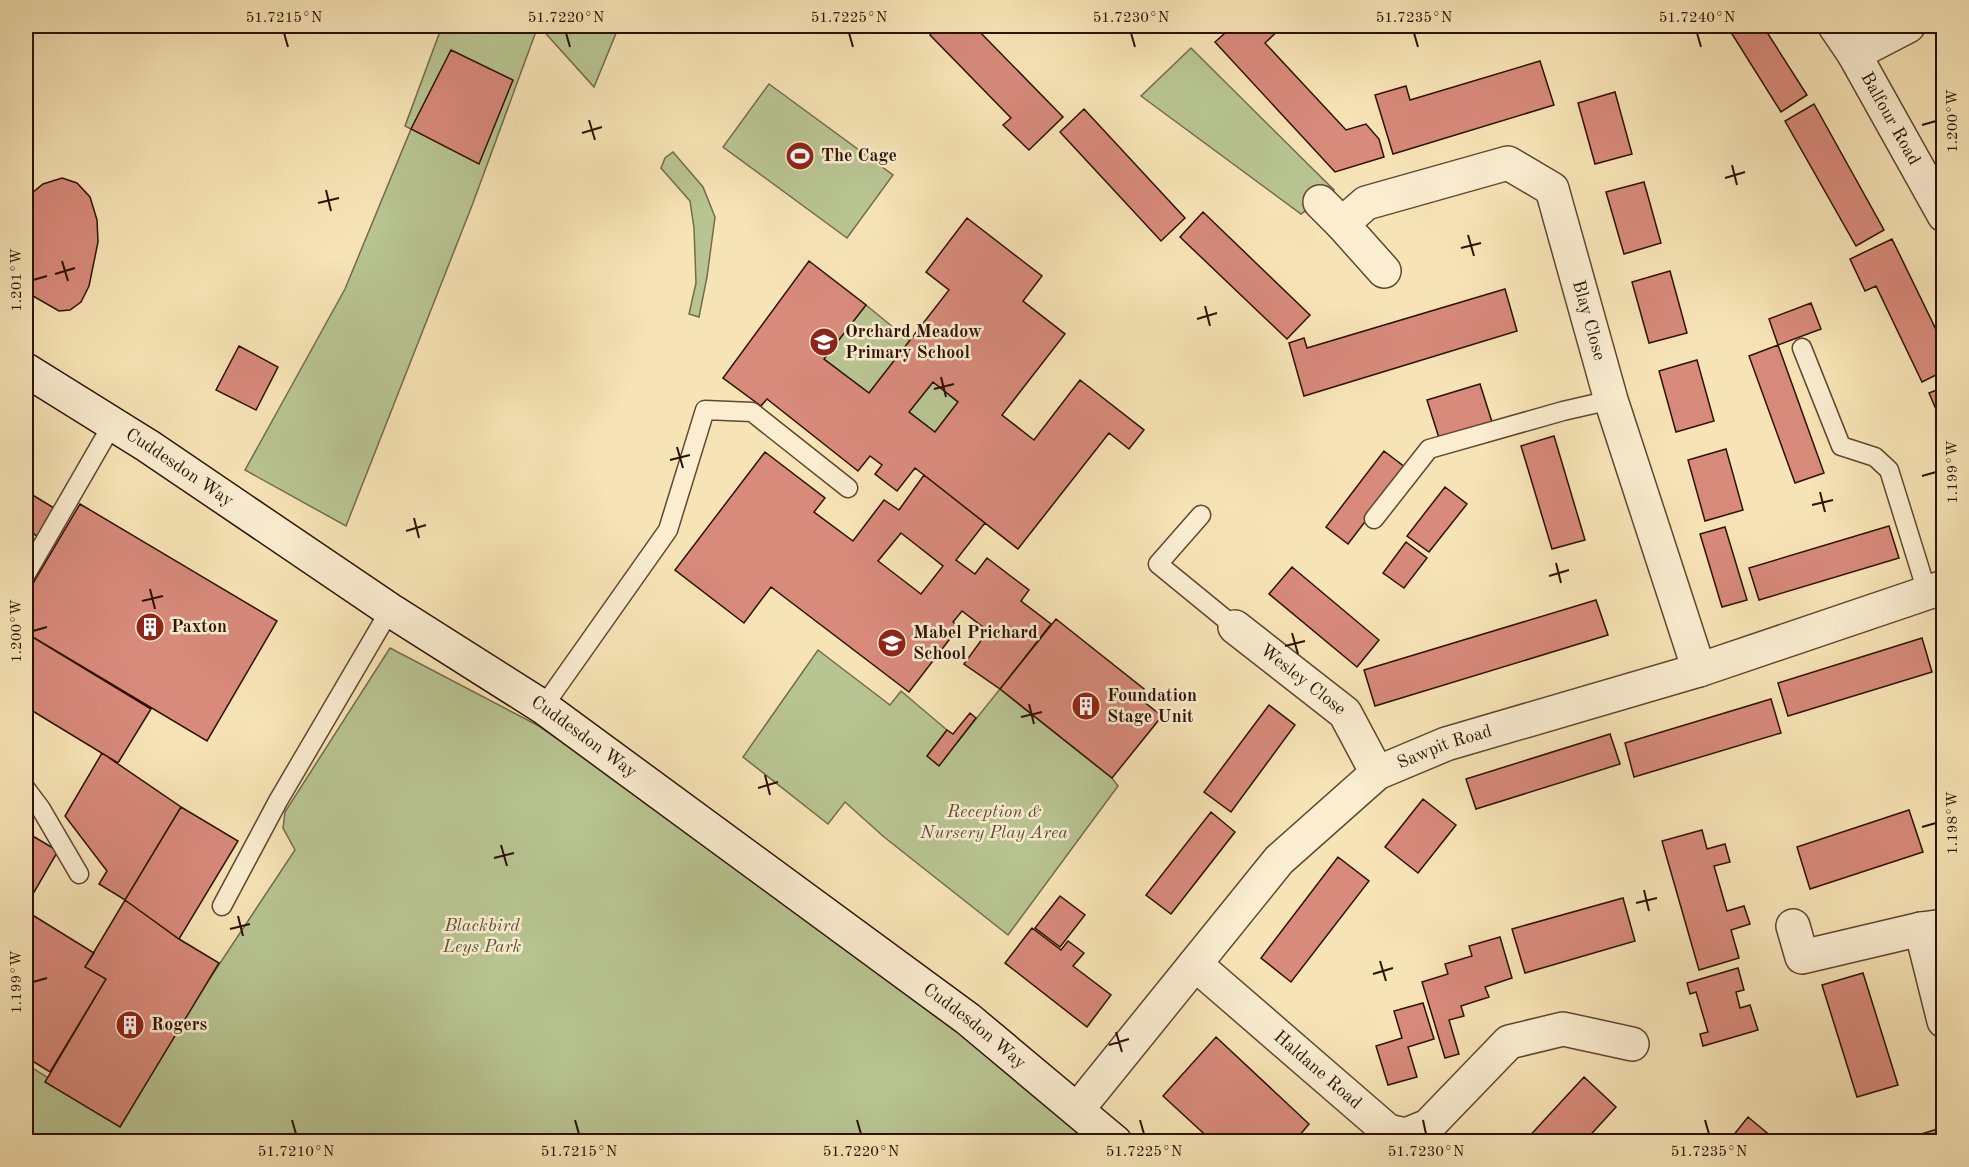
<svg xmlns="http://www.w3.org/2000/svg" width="1969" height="1167" font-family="'Old Standard TT',serif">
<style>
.green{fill:#b8c592;stroke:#726c4b;stroke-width:1.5}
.building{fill:#d88a7b;stroke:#2c1204;stroke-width:1.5;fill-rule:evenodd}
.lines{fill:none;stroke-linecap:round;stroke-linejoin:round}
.lane-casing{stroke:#5f4630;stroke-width:21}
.street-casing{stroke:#5f4630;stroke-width:36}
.secondary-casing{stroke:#2c1204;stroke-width:36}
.lane{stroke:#faedd0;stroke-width:18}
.street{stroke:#faedd0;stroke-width:33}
.secondary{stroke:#faedd0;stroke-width:33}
.ticks{fill:none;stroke:#2c1204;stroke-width:2}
.labels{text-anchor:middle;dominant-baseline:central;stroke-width:5;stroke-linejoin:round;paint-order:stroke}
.street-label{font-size:18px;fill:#2c1204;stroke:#faedd0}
.poi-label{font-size:18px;font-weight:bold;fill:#2c1204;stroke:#faedd0;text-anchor:start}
.park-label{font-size:18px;font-style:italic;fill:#5d5136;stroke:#faedd0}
.neatline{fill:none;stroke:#2c1204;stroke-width:2}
.ticks-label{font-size:15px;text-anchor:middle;fill:#2c1204}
</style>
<rect width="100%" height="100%" fill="#f7e4b6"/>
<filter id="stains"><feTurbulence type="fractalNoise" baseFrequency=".00333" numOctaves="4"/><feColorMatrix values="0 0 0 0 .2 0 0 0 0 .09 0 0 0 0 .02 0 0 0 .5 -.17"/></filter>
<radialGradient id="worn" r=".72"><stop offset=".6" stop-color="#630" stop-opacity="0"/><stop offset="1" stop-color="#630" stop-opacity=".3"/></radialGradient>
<path class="green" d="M442,26H538L473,203L346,526L245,470L345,289L411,129L405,126Z
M539,26H619L594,87Z
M1191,48L1334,190L1301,214L1141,96Z
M769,84L893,175L847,238L723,147Z
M673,152L703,187L715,217L707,277L699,317L689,314L696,283L694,228L690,201L661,168L665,158Z
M866,305L910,341L869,393L824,359Z
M933,382L958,402L935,432L909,412Z
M390,648L537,725L968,1019L1115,1141H26V1064L116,1120L295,850L283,828L285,812Z
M818,650L890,705L901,691L947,730L927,756L939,765L1000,689L1112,778L1118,786L1008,935L884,837L845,802L828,824L743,757Z"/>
<path class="building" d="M940,26H974L1063,117L1029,150L1003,125L1011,118L930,35Z
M1233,26H1283L1265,43L1346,130L1366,124L1379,139L1384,157L1335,172L1215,42Z
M1727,26H1763L1807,95L1781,112Z
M451,50L513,80L479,164L411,129Z
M1540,61L1554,105L1393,154L1375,95L1406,86L1410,100Z
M1615,92L1632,154L1595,164L1578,103Z
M1814,104L1884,230L1856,246L1785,121Z
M1084,109L1185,218L1161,241L1060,132Z
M62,178L77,183L90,197L97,220L98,242L89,286L81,302L70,310L59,311L26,292V198L43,184Z
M1644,182L1661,243L1624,254L1606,192Z
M1203,212L1310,315L1287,339L1180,237Z
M967,218L1042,276L1023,301L1065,334L1002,415L1034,440L1080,380L1144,430L1129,449L1109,433L1018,549L915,468L897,491L875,474L882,465L870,456L858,471L767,399L761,406L723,378L809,261L866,305L824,359L869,393L949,290L926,272ZM933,382L958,402L935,432L909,412Z
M1892,239L1944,346V371L1922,382L1876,286L1865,291L1850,259Z
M1670,271L1687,333L1649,343L1632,282Z
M1505,289L1517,331L1304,396L1289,343L1304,338L1307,348Z
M1811,303L1821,329L1778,345L1769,319Z
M1778,345L1824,473L1795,483L1749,356Z
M239,346L278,367L256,410L216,390Z
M1697,360L1714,421L1676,432L1659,371Z
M1480,384L1493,425L1440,441L1427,400Z
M1944,387V428L1929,393Z
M1554,436L1585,540L1552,549L1521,446Z
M1726,449L1743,510L1705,521L1688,460Z
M1384,451L1406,468L1348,544L1326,527Z
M765,452L825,498L814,512L853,541L884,500L899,510L924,475L985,523L956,560L975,574L987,558L1029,590L1021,601L1051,624L1000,689L964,664L988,631L962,611L953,622L959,627L909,692L771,587L744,623L675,570ZM901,533L943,566L921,594L878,561Z
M1445,487L1467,504L1429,552L1407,536Z
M26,491L54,508L37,536L26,529Z
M80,504L277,621L207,741L26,633V595Z
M1889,526L1899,558L1759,600L1749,568Z
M1725,527L1747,600L1722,607L1700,534Z
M1406,542L1427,558L1404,588L1383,573Z
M1292,567L1379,640L1357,667L1269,594Z
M1596,600L1608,635L1375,706L1364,670Z
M1056,619L1144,689L1138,697L1162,716L1112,778L1000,689Z
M26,633L151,709L118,763L26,707Z
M1922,638L1932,672L1788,716L1778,683Z
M1771,699L1781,733L1634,777L1625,743Z
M1269,705L1295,725L1231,812L1204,792Z
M970,713L976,718L939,766L927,756L947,730L953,734Z
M1610,734L1620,764L1476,809L1466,779Z
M102,753L181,807L125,900L99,884L107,871L65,816Z
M1423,799L1456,825L1418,873L1385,847Z
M181,807L238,841L179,939L125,900Z
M1909,810L1923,852L1810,889L1797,847Z
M1211,812L1235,832L1171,914L1146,895Z
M1702,830L1707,849L1725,844L1730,862L1714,866L1727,911L1744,906L1750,924L1731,930L1739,958L1699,970L1662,841Z
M26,832L58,851L26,906Z
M1338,857L1369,881L1291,982L1261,958Z
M1060,896L1085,915L1060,947L1035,928Z
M1623,898L1635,941L1525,973L1512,929Z
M125,900L179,939L219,963L120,1127L45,1082L106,979L85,967Z
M26,911L94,953L85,967L106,979L50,1072L26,1057Z
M1032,928L1061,950L1068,941L1084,953L1073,966L1111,995L1087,1027L1005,963Z
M1500,937L1512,978L1485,987L1489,997L1461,1006L1464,1016L1449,1020L1459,1054L1445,1058L1422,982L1448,974L1445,964L1472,956L1469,946Z
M1738,968L1744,990L1736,992L1740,1008L1750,1005L1758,1030L1703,1046L1700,1034L1708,1032L1696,992L1690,994L1687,983Z
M1863,973L1898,1085L1857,1097L1822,985Z
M1423,1003L1434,1039L1408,1047L1417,1077L1388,1085L1376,1046L1402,1038L1394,1011Z
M1216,1037L1309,1124L1294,1142H1213L1163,1096Z
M1584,1077L1616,1107L1584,1142H1524Z
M1748,1117L1778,1142H1728Z
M1944,1127V1142H1895Z"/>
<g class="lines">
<g class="lane-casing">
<path id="lane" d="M1802,348L1841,446L1875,457L1889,470L1927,592
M1201,515L1158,564L1235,627
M1374,519L1429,449L1563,411L1611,400
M26,574L112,425
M543,707L668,530L705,410L752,412L848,488
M26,789L41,809L79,874
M222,906L278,801L390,610"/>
</g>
<g class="street-casing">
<g id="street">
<path id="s1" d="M1835,26L1854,54L1944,215"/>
<path d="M1854,54L1908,26"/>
<path d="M1320,202L1342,224"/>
<path id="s2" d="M1384,271L1342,224L1366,203L1508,163L1552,189L1611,400L1699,670"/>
<path id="s3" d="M1235,627L1345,713L1377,773"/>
<path d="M1793,926L1802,957L1921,929L1944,926"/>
<path d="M1921,929L1944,1021"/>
<path id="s4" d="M1195,964L1388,1131L1406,1135L1428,1126L1509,1042L1563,1029L1632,1044"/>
<path id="s5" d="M1077,1110L1279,860L1377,773L1446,744L1699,670L1944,587"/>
</g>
</g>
<g class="secondary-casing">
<g id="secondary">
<path id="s6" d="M26,370L148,446L390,610L543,707L968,1019L1115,1142"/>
</g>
</g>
<use href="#lane" class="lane"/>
<use href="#street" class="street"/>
<use href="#secondary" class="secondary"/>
</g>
<path class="ticks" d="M284,33L288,47M566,33L570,47M849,33L853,47M1131,33L1135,47M1414,33L1418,47M1697,33L1701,47M589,120L595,140M1922,125L1936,121M582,133L602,127M1732,165L1737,185M1725,178L1745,172M326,190L331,211M318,203L339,198M1468,235L1474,256M1461,248L1481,243M62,261L68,281M55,274L75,268M33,280L47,276M1205,306L1210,326M1197,319L1217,313M941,377L946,397M934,389L954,384M677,447L683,468M670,460L690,455M1922,476L1936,472M1820,492L1825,512M1812,505L1833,500M414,518L419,538M406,531L426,525M1556,563L1561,583M1549,576L1569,570M150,589L155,609M142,601L163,596M33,631L47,627M1292,633L1298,654M1285,646L1305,641M1029,704L1034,724M1021,717L1042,712M765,775L770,795M758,788L778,782M1922,827L1936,823M501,845L507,866M494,858L514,853M1644,890L1649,911M1636,903L1657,898M238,916L243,936M230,929L250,924M1380,961L1386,981M1373,974L1393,968M33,982L47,978M1116,1032L1122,1052M1109,1045L1129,1039M292,1120L296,1134M575,1120L579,1134M857,1120L861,1134M1140,1120L1144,1134M1423,1120L1426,1134M1705,1120L1709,1134"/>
<defs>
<g id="stadium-disc" transform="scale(1.5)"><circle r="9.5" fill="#8f2418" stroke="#faedd0"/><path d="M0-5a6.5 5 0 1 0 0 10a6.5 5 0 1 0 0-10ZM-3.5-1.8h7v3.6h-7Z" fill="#fff"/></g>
<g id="school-disc" transform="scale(1.5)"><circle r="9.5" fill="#8f2418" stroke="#faedd0"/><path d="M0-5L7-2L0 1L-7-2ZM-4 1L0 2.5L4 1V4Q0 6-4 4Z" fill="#fff"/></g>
<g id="building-disc" transform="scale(1.5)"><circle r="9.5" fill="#8f2418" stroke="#faedd0"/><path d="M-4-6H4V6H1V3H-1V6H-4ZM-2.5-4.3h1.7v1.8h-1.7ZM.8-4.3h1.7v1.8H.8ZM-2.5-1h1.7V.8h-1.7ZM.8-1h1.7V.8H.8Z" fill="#fff"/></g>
</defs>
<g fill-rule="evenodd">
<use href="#stadium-disc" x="800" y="156"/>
<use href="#school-disc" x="824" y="342"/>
<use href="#building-disc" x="150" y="627"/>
<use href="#school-disc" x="892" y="643"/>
<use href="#building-disc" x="1086" y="706"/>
<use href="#building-disc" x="130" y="1025"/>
</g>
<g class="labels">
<g class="street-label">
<text stroke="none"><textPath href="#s1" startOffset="108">Balfour Road</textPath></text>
<text stroke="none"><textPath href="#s2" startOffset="430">Blay Close</textPath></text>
<text stroke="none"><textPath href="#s6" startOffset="182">Cuddesdon Way</textPath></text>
<text stroke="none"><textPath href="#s3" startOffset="86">Wesley Close</textPath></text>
<text stroke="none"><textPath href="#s6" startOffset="668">Cuddesdon Way</textPath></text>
<text stroke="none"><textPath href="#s5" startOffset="525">Sawpit Road</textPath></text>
<text stroke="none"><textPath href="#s6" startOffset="1154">Cuddesdon Way</textPath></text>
<text stroke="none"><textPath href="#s4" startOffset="162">Haldane Road</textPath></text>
</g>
<g class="poi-label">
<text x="821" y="156">The Cage</text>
<text x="845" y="332">Orchard Meadow<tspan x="845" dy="21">Primary School</tspan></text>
<text x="171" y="627">Paxton</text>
<text x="913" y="633">Mabel Prichard<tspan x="913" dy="21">School</tspan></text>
<text x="1107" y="696">Foundation<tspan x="1107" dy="21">Stage Unit</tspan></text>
<text x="151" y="1025">Rogers</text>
</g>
<g class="park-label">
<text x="994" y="812">Reception &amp;<tspan x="994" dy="21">Nursery Play Area</tspan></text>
<text x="482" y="926">Blackbird<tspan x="482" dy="21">Leys Park</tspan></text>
</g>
</g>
<rect width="1969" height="1167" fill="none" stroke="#f7e4b6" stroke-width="66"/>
<rect x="33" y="33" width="1903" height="1101" class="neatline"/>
<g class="ticks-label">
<text x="284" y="22">51.7215°N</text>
<text x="566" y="22">51.7220°N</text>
<text x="849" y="22">51.7225°N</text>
<text x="1131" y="22">51.7230°N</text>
<text x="1414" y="22">51.7235°N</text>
<text x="1697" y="22">51.7240°N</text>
<text transform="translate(1952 121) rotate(-90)" y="5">1.200°W</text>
<text transform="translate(16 280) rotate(-90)" y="5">1.201°W</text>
<text transform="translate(1952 472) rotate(-90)" y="5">1.199°W</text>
<text transform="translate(16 631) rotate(-90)" y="5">1.200°W</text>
<text transform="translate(1952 823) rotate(-90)" y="5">1.198°W</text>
<text transform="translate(16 982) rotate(-90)" y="5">1.199°W</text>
<text x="296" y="1156">51.7210°N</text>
<text x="579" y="1156">51.7215°N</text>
<text x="861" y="1156">51.7220°N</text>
<text x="1144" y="1156">51.7225°N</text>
<text x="1426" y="1156">51.7230°N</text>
<text x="1709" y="1156">51.7235°N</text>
</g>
<rect width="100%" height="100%" filter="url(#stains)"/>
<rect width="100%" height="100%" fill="url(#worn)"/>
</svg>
